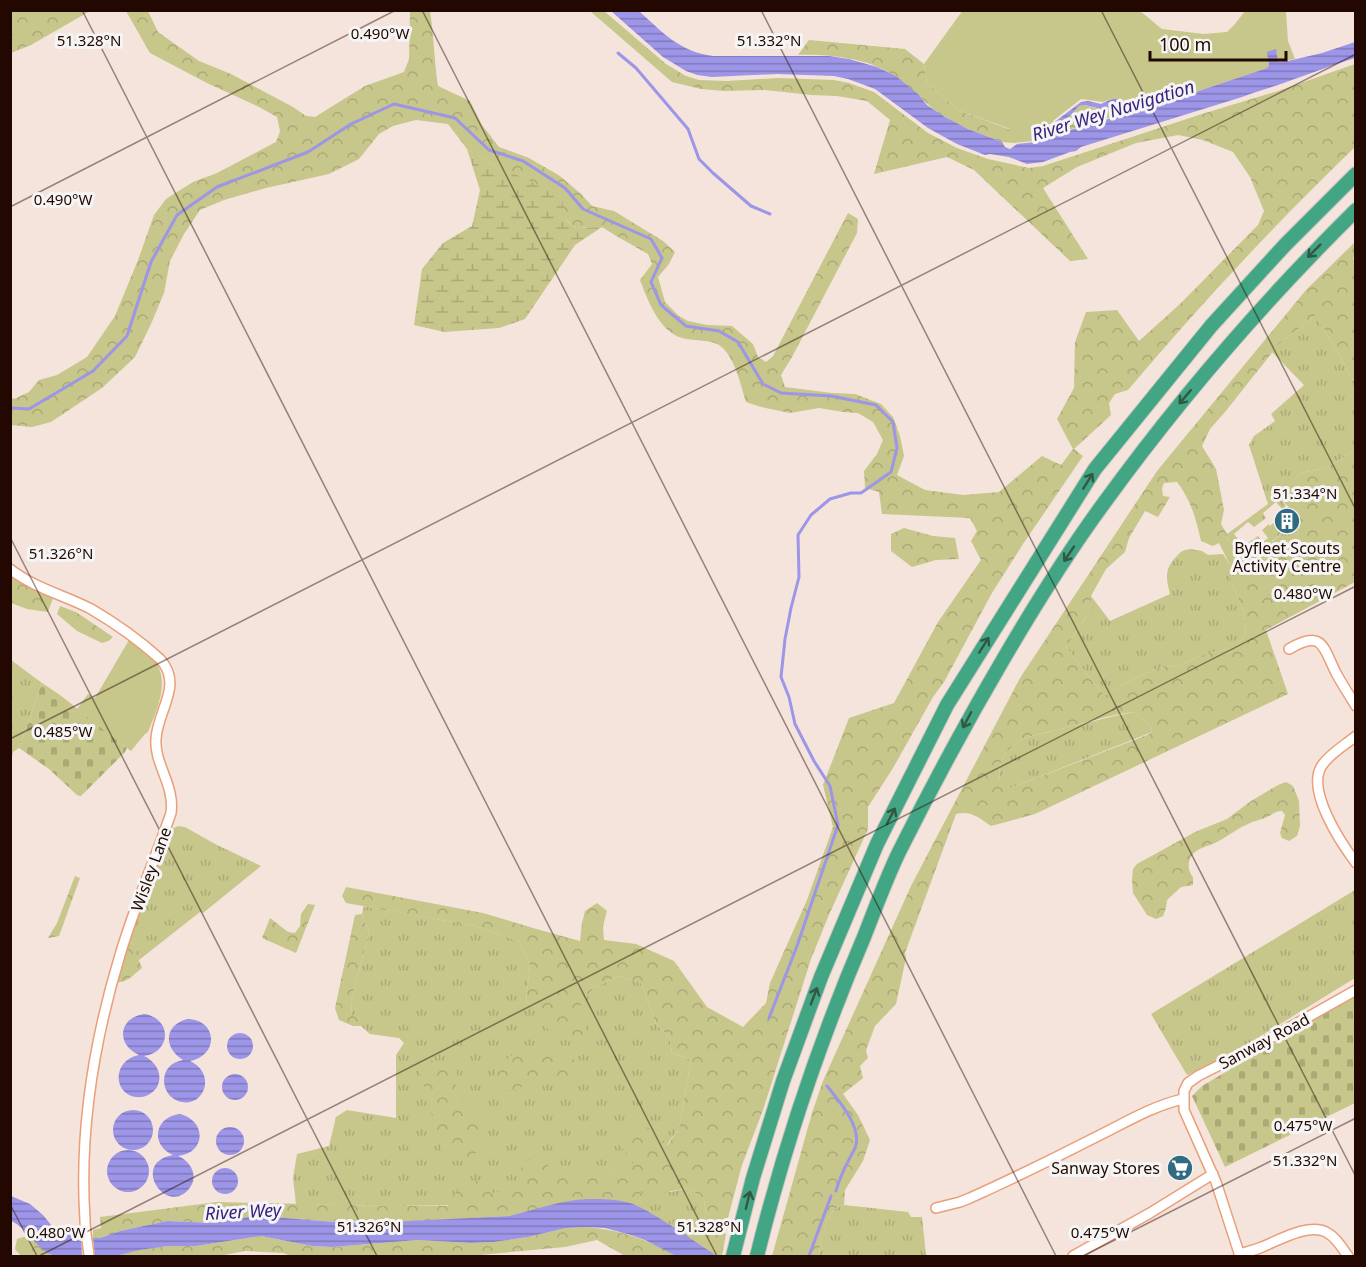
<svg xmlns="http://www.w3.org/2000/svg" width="1366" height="1267" font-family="'Noto Sans',sans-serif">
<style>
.grass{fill:url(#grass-tufts)}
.forest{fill:url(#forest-crowns);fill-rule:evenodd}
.wetland{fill:url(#wetland-marsh)}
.cemetery{fill:url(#cemetery-stones)}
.garden{fill:#c7c68b}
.water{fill:url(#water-rules);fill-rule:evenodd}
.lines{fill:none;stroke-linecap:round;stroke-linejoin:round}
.stream{stroke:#9d95e7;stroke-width:3}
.minor-casing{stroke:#e99f79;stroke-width:12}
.highway-casing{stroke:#cac4c2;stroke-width:16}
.minor{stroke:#fff;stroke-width:9}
.highway{stroke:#42a684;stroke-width:14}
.oneway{stroke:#325742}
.ticks{fill:none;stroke:#220800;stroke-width:1.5;stroke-opacity:0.45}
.labels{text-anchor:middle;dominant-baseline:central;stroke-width:6;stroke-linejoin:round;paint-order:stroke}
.poi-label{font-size:16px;fill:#220800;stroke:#f5f5f5}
.street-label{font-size:16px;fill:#220800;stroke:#f5f5f5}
.water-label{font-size:18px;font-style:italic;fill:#39217f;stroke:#f5f5f5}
.ticks-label{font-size:15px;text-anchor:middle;fill:#220800;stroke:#f5f5f5;stroke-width:6;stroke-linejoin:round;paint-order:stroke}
</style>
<defs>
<pattern id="grass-tufts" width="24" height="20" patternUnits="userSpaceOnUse" patternTransform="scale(1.5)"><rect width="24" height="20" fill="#c7c68b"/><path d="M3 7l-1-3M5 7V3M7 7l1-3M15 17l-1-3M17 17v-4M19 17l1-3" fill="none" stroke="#aba976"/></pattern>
<pattern id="forest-crowns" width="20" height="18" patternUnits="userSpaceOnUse" patternTransform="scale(1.5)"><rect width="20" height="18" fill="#c7c68b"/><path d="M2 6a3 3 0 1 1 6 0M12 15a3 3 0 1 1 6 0" fill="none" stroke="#aba976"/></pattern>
<pattern id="wetland-marsh" width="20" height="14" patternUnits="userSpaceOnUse" patternTransform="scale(1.5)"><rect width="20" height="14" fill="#c7c68b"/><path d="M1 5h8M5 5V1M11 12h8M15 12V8" fill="none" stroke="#aba976"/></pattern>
<pattern id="cemetery-stones" width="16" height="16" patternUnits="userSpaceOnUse" patternTransform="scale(1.5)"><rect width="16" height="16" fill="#c7c68b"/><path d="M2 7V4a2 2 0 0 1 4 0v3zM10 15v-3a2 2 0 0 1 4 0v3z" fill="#aba976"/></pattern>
<pattern id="water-rules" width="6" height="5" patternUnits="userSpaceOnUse" patternTransform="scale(1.5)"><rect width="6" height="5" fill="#9d95e7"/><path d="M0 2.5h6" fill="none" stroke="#8078b9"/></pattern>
</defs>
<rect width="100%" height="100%" fill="#f4e4dc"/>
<path class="grass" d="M1316,315L1355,383V450L1326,468L1301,473L1279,497L1286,506L1282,509L1276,502L1263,513L1266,518L1254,527L1248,522L1234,534L1238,539L1232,544C1228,542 1227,538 1227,534L1268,504L1249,445L1254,436L1275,421L1271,414L1304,385L1272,352L1279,344Z
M1301,518C1300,524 1299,533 1296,538C1292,546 1273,558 1263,559C1251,560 1251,558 1240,565L1235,554L1239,549L1258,536L1263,542L1268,538L1272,542Z
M1190,549L1202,551L1208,555L1223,554L1230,565L1232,582L1243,611L1246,627L1245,635L1236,647L1205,654L1179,665L1158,668L1125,683L1109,694L1104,695L1066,647L1092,608L1091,596L1110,621L1170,594C1166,578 1164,569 1177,556C1181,551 1184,550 1190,549Z
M11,660L42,683L19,748L13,752L11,762Z
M1134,712L1151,727L1152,732L1011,788L1002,787C994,768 1004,750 1021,740C1031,735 1046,733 1057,730C1082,724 1108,717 1134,712Z
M178,826L185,827L215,844L261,866L203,913L200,912L139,960L135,954V945L129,942L169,833L172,829Z
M1355,890V978L1225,1058L1187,1075L1151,1014Z
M364,906L475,926L519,941L530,965L526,1002L578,1020L581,1004L594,988L618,976L641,983L656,1024L669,1037L672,1053L691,1060L679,1128L667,1145L638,1162L575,1187L477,1205L389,1206L296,1204L293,1178L297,1154L329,1146L336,1117L347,1110L396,1118V1055L404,1043L399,1038L370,1034L361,1026V1019L352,1016L351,1001L369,933L362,914Z
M643,1188L671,1192L688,1188L704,1199L706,1215L703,1227L676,1221L670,1225L639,1207V1195Z
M844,1205L908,1212L911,1217H922L926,1256H819C819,1245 826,1217 835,1209C838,1207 841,1206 844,1205Z"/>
<path class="forest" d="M11,10H90V11L31,45L11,53Z
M119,11H148L158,32L199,61L231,74L293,107L306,116L315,117L365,86L404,72L409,59L410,11H430C434,36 434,61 438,86L470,101L482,125L499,147L529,158L560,176L581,194L592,206L614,211L663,241L675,252L669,264L658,277L665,302L679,316L688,321L707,325L732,326L753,344L758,357L766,362L773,356L848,213L858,219L857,233L792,357L781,375L785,387L832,393L855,394L881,404L893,417L900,436L904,456L897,475L925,490L963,495L999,492L1042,456L1061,465L1073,449L1057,419L1074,388L1075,342L1086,312L1117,310L1139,341L1180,304L1258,225L1264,211L1250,177L1233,152L1203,140L1178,135L1136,143L1077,167L1043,188L1088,259L1070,261L974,170L947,157L874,174L890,120L867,101L837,96L812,95L765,90L724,91L701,89L672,82L590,11H604L666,64L686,76L699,80L727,81L778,78L834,80L849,83L874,92L928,133L957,148L988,159L1029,168L1043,166L1202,114L1278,91L1355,64V147C1275,224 1200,305 1128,390L1115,394L1109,403L1111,415L1074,449L1083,456L1023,544L992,593L944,682L933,697L893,768L868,807V829L828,917L811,959L763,1110L742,1165L724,1233L726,1234L722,1256C706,1255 685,1234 670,1225L676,1220L703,1227L706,1215L704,1199L688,1188L657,1194L643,1188L639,1195V1207L632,1204L531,1211L509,1216L399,1222L321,1221L262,1216L213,1223L167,1221L120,1231L100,1238H93V1230L101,1228L100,1217L217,1202L389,1206H448C456,1188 465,1184 483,1179L493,1193L516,1187L523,1162L542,1156L556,1179L585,1170L600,1177L634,1163L619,1145L623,1134L641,1122L668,1145L679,1128L691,1060L672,1053L669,1037L656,1024L641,983L618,976L594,988L581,1004L579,1020L586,1023L587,1039L577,1046L542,1025L540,1007L526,1002L530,965L519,941L475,926L346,903L342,896L346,887L483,913L533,928L580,941L582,923L585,911L597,903L607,911L603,926L604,940L636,944L674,961L707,1007L743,1027L766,1003L770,983L807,900L833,827L823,785L849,718L894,703L938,622L981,560L971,541L977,531L970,518L882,514L879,492L865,488L864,471L877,454L883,440L873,422L858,413L843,412L819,408L790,413L761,407L746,402C741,386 734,354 719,345C709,339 692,341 682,338C659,331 648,301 640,280L652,264L648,254L618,237L602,227L576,228L494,165L467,149L448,124L416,120L393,126L379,134L359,159L329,174L266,188L224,200L200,210L184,234L170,261L164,293L151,324L135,357L102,388L51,422L32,427L11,425L10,397L14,399L29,392L39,380L57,375L87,357L115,316L138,260L154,215L166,199L193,182L217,173L276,142L280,131L277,117L259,107L207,83L150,53L126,11Z
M809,40L905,49L924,64L927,83L958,110L1011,130L1002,142C981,134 960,127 942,115C925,104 913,88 896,77C869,58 829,54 798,55Z
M1085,105L1096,108H1107L1119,106L1133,111L1052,135L1058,124L1071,115L1079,106Z
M1355,242V256L1353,258L1356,264L1355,383L1316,315L1279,344L1225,412L1210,429L1202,446L1216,469L1224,510L1221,524L1227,534V538L1229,542L1239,549L1235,554L1240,565C1254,555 1255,562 1268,558C1276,556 1292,545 1296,538C1299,533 1300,524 1301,519L1271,542L1262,530L1269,524L1270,526L1285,513L1284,511L1289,507L1278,497L1301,473L1326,468L1355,450V582L1266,630L1288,694L1035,814L991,826C980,818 970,810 956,814L905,953L906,958L896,1004L875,1026L866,1050L868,1058L860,1066L863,1078L843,1094L858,1115L870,1140L863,1161L845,1190L844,1205C841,1206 838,1207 835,1209C826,1217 819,1245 819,1256H772L812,1113L823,1081L911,886L1020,678L1157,471L1306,290ZM1177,482C1191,500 1196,519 1201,541L1213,546L1219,543L1230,565L1232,582L1243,611L1246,627L1245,635L1236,647L1205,654L1179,665L1158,668L1125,683L1109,694L1104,695L1066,647L1092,608L1091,596L1106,569L1125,552L1129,538L1145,511L1158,517L1170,497L1163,496L1162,488L1164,483ZM1134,712L1151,727L1152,732L1147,735L1011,788L1002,786C994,768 1004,750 1021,740C1031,735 1050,732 1061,729C1085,723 1109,715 1134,712Z
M904,528L933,536L955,538L959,559L936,560L912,567L891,551V534Z
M11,574L29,587L53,598L48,612L27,609L11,603Z
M60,606L76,612L113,637L108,641L102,643L77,631L57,614Z
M1286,782L1293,786L1299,801L1300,826L1297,836L1289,841L1282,838L1280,833L1285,815L1282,811C1275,811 1272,815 1265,818C1260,820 1253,821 1248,824C1236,829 1227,837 1215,843C1208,846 1201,847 1194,853C1187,859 1187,870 1193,877V885L1181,887L1167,900L1166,908L1163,916L1156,919L1147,915L1133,893L1132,880L1133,869L1137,864L1195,832L1227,819L1251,801L1278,785Z
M75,876L80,878L59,936L48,938L57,923Z
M308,904L315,905L296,953L262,938L270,918L288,932L295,933L300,926L301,914Z
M362,914L369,933L351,1001L352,1015L361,1019V1026H353L339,1020L335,1008L355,915Z
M129,942L135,945C135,954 139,959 142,968C134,974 126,984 116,982Z
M554,1046L572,1058L581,1066L564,1079L544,1075L515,1090L498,1091L495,1069L516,1052L545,1053Z
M426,1059L457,1068L456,1091L466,1109L482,1116L483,1150L458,1161L441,1149L419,1067Z
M587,1227C620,1230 648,1239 676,1256H625L597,1240L565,1247L480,1255L479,1256H291L283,1253L245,1251L219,1256H116L140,1250L168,1246H196L261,1236L312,1246L332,1247L418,1240L471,1243L494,1242L528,1237L566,1228Z
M30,1235L49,1254L56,1256H21L15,1249L17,1239Z"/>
<path class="wetland" d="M467,149L494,165L535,183L562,200L565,220L576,228L602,227L575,245L525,319L499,328L444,332L414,325L422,269L443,243L472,226L480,190Z"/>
<path class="cemetery" d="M42,683L60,695L127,748L125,752L81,796L77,795L49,769L19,748Z
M1355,996V1103L1225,1167L1192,1096L1202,1086Z"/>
<path class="garden" d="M963,10L1140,11L1162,29L1204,34L1227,32L1235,24L1245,11H1286L1288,41L1295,59L1278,62L1275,49L1268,58L1269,65L1267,68L1139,111L1112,99L1103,102L1081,99L1054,120L1044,137L1033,141L1014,143L1002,142L1010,129L958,110L927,83L924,64Z
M129,640C138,647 151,654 157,664C169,685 156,712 148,732L145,734L131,751L77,709L88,694L95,698Z"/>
<path class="water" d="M611,11H639C662,32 680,52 713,56H829L849,59L877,67L896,76L919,95L927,105L945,117L968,129L1002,142L1005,147L1010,149L1017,144L1035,142L1046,138L1056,121L1081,102L1088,101L1101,104L1112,99H1119L1135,107L1139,111L1267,68L1269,65L1267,52L1276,49L1278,62L1288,61L1322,53L1355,42V58C1329,66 1304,76 1278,85C1266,89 1254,92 1242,97L1081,147L1076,151L1070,152L1043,162L1027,164L1009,157L990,154L985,155L957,144L928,128L875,89L848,79L834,76L777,74L712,77L697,75L686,71L663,57ZM1085,105L1102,109L1119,106L1133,111L1102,121L1053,135L1058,124L1071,115L1079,106Z
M144,1014C172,1018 172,1052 144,1056C155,1061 164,1074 157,1087C154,1092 148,1096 142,1097C114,1100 109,1061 139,1055C116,1045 118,1018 144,1014Z
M187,1019C217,1019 220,1055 190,1061C218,1074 203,1110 178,1101C164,1096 159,1077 170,1066C173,1063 178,1061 183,1060C164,1048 163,1026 187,1019Z
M227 1046a13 13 0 1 1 26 0a13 13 0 1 1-26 0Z
M222 1087a13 13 0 1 1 26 0a13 13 0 1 1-26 0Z
M113 1130a20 20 0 1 1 40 0a20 20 0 1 1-40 0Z
M180,1114C207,1121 206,1153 178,1156C190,1161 198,1174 191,1186C169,1220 128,1163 173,1155C150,1145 154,1117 180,1114Z
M216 1141a14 14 0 1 1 28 0a14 14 0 1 1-28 0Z
M107 1171a21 21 0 1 1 42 0a21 21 0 1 1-42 0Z
M212 1181a13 13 0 1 1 26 0a13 13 0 1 1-26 0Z
M11,1196L30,1204L43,1215L52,1226L71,1230L81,1236L82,1256C73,1257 61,1258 52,1255C36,1249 28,1228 11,1221Z
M588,1199C602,1199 616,1199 630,1203C640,1206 650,1213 659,1218C679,1230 698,1244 717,1256H676L645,1240L631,1235L605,1228L587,1227L566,1228L528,1237L494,1242L471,1243L418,1240L332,1247L312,1246L261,1236L196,1246H168L140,1250L116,1256H95L93,1238H100L120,1231L167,1221L213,1223L249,1217H267L271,1214L274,1217L321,1221L369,1223L509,1216C535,1210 560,1200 588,1199Z"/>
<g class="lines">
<path class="stream" d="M618,53L636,68L688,129L699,159L713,173L751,206L770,214
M10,408L29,409L93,371L127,336L151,262L177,215L217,187L308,152L351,124L394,104L455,118L489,150L523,161L565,188L583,209L651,239L662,258L651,282L661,305L686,326L719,331L738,342L763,384L781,393L831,396L876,405L893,422L897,448L891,472L861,493H851L830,499L811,515L798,535L799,577L791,608L785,639L781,677L789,697L795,724L814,761L830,786L838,825L797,946L769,1018
M827,1086C839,1101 863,1128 855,1148C848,1162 840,1175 836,1191
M809,1256L831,1196"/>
<g class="minor-casing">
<path id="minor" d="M10,569C34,588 64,595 91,609C115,623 139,640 160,659C184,685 157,711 156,739C154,764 175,785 171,813C155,860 134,907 120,955C94,1041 79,1130 85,1220C85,1232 88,1244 89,1256
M1289,649C1323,629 1323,647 1336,673C1342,684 1349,695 1356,706
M1356,736C1345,745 1331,753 1323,764C1304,788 1341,843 1356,863
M936,1208L960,1202L970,1198C1012,1179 1053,1159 1094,1138C1123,1124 1152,1106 1183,1099
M1239,1254C1247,1252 1255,1250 1262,1247C1279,1240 1309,1223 1326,1232C1336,1237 1342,1248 1348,1256
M1073,1256L1150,1213L1213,1174
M1240,1256L1216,1182L1184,1110V1091L1188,1083L1198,1076L1253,1048L1356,990"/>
</g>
<g class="highway-casing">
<path id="highway" d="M733,1256L753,1178L783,1081L821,977L877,844L947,705L1095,469L1211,326L1285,245L1356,174
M757,1256C784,1147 820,1040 864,937C875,909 886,879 899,852C932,786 967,721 1004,658C1035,605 1068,552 1104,503C1180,398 1264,301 1356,210"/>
</g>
<use href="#minor" class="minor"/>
<use href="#highway" class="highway"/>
</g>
<defs><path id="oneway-shaft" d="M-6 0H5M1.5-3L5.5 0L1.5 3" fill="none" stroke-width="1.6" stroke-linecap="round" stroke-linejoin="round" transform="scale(1.5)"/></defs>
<g class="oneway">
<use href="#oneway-shaft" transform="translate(1314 251) rotate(135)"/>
<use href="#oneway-shaft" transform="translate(1185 397) rotate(130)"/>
<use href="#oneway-shaft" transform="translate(1088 481) rotate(-58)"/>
<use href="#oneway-shaft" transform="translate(1069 554) rotate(124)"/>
<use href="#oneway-shaft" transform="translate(984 645) rotate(-58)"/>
<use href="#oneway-shaft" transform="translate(967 720) rotate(118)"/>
<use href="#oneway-shaft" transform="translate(891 816) rotate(-63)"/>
<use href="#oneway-shaft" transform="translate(814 996) rotate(-69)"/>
<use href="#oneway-shaft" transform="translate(748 1200) rotate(-76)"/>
</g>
<path class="ticks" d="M82,10L717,1256M422,10L1056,1256M761,10L1356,1177M1101,10L1356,510M10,207L396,10M10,537L377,1256M10,739L1356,54M10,1204L37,1256M39,1256L1356,586M1083,1256L1356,1118"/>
<defs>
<g id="building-disc" transform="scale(1.35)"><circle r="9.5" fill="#306b83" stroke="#f5f5f5"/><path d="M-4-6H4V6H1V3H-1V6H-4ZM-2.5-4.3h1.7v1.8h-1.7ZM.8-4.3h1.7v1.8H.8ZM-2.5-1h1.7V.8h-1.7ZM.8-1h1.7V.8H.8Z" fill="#fff"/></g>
<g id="supermarket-disc" transform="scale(1.35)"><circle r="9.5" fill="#306b83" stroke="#f5f5f5"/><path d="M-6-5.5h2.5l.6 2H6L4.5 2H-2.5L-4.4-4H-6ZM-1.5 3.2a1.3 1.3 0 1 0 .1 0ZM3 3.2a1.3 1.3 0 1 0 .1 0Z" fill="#fff"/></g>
</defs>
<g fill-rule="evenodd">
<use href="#building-disc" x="1287" y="521"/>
<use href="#supermarket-disc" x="1180" y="1168"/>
</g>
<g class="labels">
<g class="poi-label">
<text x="1287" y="548">Byfleet Scouts<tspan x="1287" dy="18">Activity Centre</tspan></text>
<text x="1160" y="1168" text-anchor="end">Sanway Stores</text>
</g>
<g class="street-label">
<text transform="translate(151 869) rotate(-70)">Wisley Lane</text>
<text transform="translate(1264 1041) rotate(-28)">Sanway Road</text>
</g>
<g class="water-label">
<text transform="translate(1113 110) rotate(-17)">River Wey Navigation</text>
<text transform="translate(243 1211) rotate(-3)">River Wey</text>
</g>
</g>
<g class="ticks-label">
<text x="380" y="39">0.490°W</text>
<text x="89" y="46">51.328°N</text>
<text x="769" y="46">51.332°N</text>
<text x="63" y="205">0.490°W</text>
<text x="1305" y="499">51.334°N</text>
<text x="61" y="559">51.326°N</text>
<text x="1303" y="599">0.480°W</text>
<text x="63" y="737">0.485°W</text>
<text x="1303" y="1131">0.475°W</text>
<text x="1305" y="1166">51.332°N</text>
<text x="369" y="1232">51.326°N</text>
<text x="709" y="1232">51.328°N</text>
<text x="56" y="1238">0.480°W</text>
<text x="1100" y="1238">0.475°W</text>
</g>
<rect width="1366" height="1267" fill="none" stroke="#220800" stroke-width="24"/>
<path d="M1150 51v9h136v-9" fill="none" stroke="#220800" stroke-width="3"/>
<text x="1159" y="51" font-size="18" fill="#220800" stroke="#f5f5f5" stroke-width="4.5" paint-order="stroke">100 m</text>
</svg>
